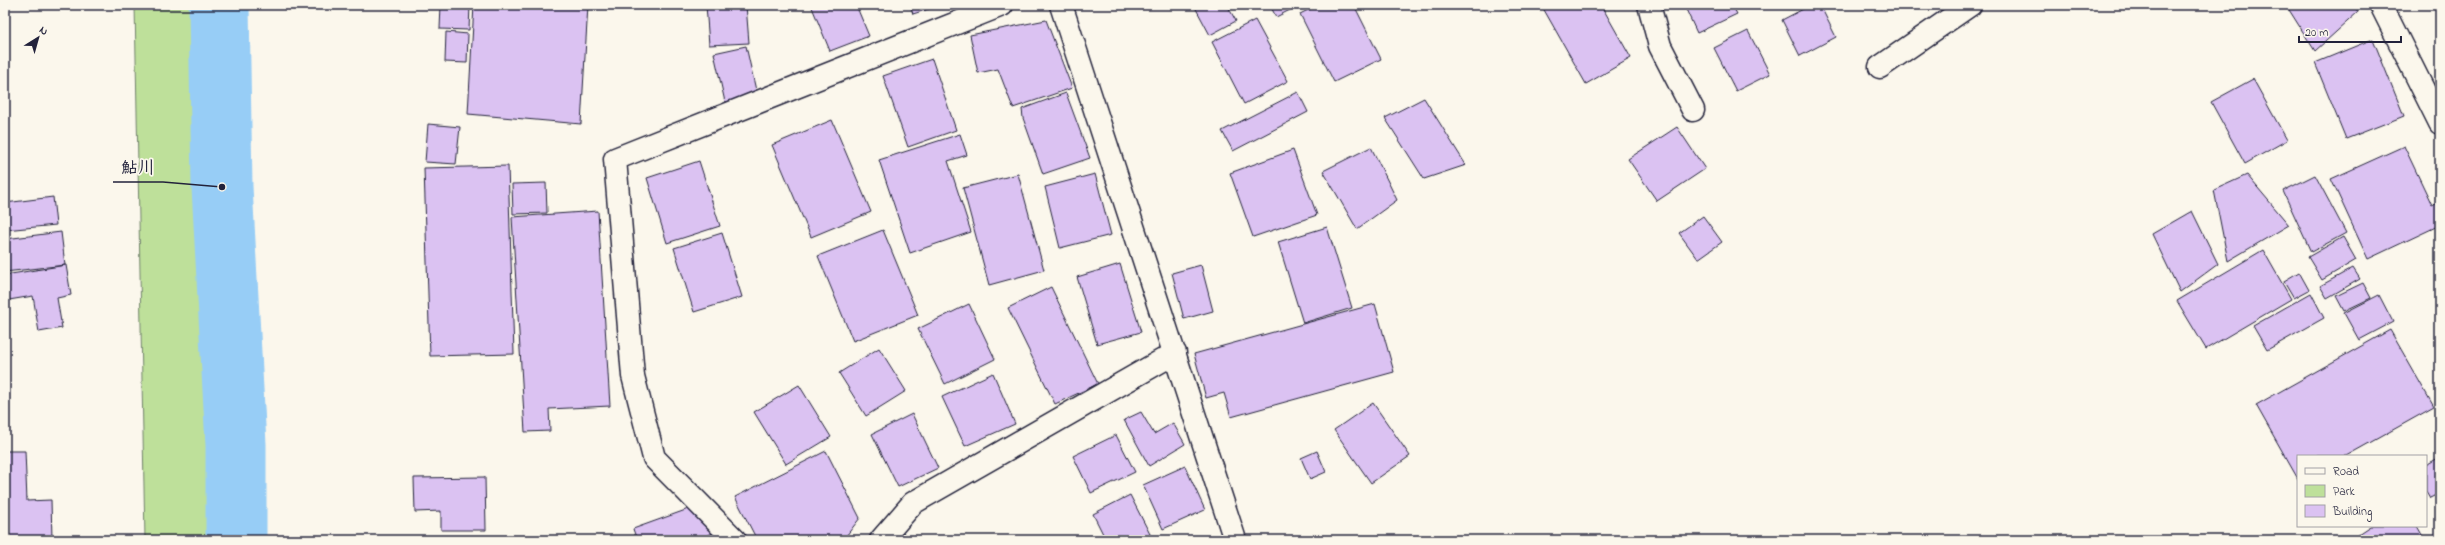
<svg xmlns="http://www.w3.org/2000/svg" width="2445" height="545" font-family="'Indie Flower','Klee One',sans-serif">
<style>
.green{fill:#bee09a;stroke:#70816a}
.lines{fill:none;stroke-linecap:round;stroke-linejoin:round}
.river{stroke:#97cdf6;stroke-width:61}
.building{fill:#dbc2f2;stroke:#22223b}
.street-casing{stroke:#22223b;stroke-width:25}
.street{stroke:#fbf7ec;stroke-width:22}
.leader{fill:none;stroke:#22223b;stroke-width:1.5}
.callout-dot{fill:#22223b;stroke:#fbf7ec;stroke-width:1.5}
.callout-label{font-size:17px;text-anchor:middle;font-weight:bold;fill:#22223b;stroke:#fbf7ec;stroke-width:3.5;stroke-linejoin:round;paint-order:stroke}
</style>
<rect width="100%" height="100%" fill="#fbf7ec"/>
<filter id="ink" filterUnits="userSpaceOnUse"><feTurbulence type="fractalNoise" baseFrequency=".025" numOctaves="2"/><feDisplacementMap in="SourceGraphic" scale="8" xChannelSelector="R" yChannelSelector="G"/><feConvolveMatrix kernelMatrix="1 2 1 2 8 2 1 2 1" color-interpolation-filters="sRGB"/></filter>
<g filter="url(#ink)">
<path class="green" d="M135,5H200L216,540H145Z"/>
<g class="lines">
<path class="river" d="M219,5L222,187L236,445V540"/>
</g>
<path class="building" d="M441,5H470L469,30L440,29Z
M474,5H588L581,124L468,114Z
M706,5H746L749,43L709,45Z
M811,5H856L869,36L830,51Z
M910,5H941L913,14Z
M1199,5H1227L1236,21L1210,35L1195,7Z
M1270,5H1300L1276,17Z
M1318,5H1354L1381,59L1334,82L1300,14Z
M1548,5H1601L1631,58L1586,84L1543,8Z
M1684,5H1732L1737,14L1697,33Z
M1811,5H1820L1836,37L1800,56L1782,20Z
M2286,5H2354L2358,12L2315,51Z
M1046,20L1072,88L1013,108L998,69L978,73L970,35Z
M1255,20L1288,81L1244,104L1212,42Z
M1748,31L1770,74L1736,91L1714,48Z
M446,32L468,34L467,63L445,62Z
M2373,39L2404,116L2346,139L2315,63Z
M746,46L757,95L725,102L714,53Z
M932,59L956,130L908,147L883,76Z
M2253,79L2287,140L2245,164L2211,102Z
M1298,92L1308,112L1233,151L1222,131Z
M1066,93L1090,158L1043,174L1023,118L1022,109Z
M1424,98L1466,165L1424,179L1385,118Z
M832,120L871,212L811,237L772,145Z
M428,124L460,127L456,164L425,162Z
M1677,127L1705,169L1657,201L1628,159Z
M960,134L967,155L948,161L971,232L910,253L879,160Z
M2404,146L2432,205L2440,201V225L2368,259L2331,179Z
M1371,147L1397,200L1357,229L1323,171Z
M1293,150L1317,215L1253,237L1230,173Z
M699,161L720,226L667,243L647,178Z
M508,166L514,354L430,356L424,168Z
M1018,174L1044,270L989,285L963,188Z
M1095,174L1111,235L1060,248L1045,187Z
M2247,175L2289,225L2228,261L2214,190Z
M2315,175L2346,233L2311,252L2283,191Z
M546,183L547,213L513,214L512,184Z
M53,197L56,225L5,230V203Z
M598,211L610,406L549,409L550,431L525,432L512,217Z
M2192,211L2218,264L2180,292L2152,234Z
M1703,216L1722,242L1698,259L1679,233Z
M1327,227L1352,308L1303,323L1278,242Z
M883,230L918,315L853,341L818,256Z
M61,232L65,265L5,272V239Z
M722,233L742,297L694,312L674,248Z
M2343,237L2356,260L2322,280L2308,257Z
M2263,250L2291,299L2206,349L2177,301Z
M1120,264L1141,332L1097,344L1077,277Z
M66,265L71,295L57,298L62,328L39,332L33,296L9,300L5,275Z
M1201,265L1213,311L1184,319L1172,273Z
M2353,268L2360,279L2327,298L2320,286Z
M2299,272L2309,290L2294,298L2284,281Z
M2363,283L2371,298L2344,311L2336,296Z
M1051,287L1098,384L1055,404L1008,308Z
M2311,293L2324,318L2267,350L2253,326Z
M2379,295L2393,322L2359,340L2344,313Z
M969,304L995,359L945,384L918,329Z
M1375,304L1394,372L1231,417L1224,393L1206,398L1194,354Z
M2390,330L2434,407L2346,456H2298V479L2256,405Z
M879,348L906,391L866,416L839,373Z
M993,373L1015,424L965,446L942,397Z
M799,385L831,437L786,464L754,412Z
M1373,403L1410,456L1371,483L1334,430Z
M1141,412L1154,434L1173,423L1185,444L1149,466L1124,420Z
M912,414L938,468L898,487L872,434Z
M1116,435L1135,472L1091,493L1073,456Z
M5,451H25L27,501L51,500L52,540H5Z
M826,451L860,518L843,540H757L735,497Z
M1317,451L1326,472L1310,479L1301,458Z
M2440,457V493L2430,498L2426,491V465Z
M1185,466L1205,510L1163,529L1143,485Z
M485,477L486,530H441V511L415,512L414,478Z
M1130,495L1153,540H1106L1093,514Z
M694,507L717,532L695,540H637L633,529Z
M2371,526H2417L2425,540H2350Z"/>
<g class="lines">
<g class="street-casing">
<path id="street" d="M1061,5L1235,540
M1649,5L1660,46L1693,110
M2381,5L2440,123
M1880,67L1970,5
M735,540L654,458L633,376L615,159L1002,5
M881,540L913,503L1175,353"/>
</g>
<use href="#street" class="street"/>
</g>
</g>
<path class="leader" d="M222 187L163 182H113"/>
<circle class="callout-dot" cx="222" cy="187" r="4"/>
<g class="callout-label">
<text x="138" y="173">鮎川</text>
</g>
<rect width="2445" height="545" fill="none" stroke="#fbf7ec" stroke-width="20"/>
<rect x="10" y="10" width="2425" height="525" fill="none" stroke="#22223b" stroke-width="1.5" filter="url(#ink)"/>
<rect x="2297" y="455" width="130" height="72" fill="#fbf7ec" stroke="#a4a2a5"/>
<rect x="2305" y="468" width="20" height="6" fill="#fbf7ec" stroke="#a4a2a5"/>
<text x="2333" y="475" font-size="12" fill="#22223b">Road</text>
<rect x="2305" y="485" width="20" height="12" fill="#bee09a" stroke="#a4a2a5"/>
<text x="2333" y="495" font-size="12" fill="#22223b">Park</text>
<rect x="2305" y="505" width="20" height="12" fill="#dbc2f2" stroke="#a4a2a5"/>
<text x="2333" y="515" font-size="12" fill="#22223b">Building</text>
<g transform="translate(38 38) rotate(37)" stroke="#fbf7ec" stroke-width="3" paint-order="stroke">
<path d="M0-3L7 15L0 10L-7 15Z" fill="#22223b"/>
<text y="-6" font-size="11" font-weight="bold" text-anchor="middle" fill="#22223b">N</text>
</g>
<path d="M2299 36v6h102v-6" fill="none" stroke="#22223b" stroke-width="2"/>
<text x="2305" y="36" font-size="12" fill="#22223b" stroke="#fbf7ec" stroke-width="3" paint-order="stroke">20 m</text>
</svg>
